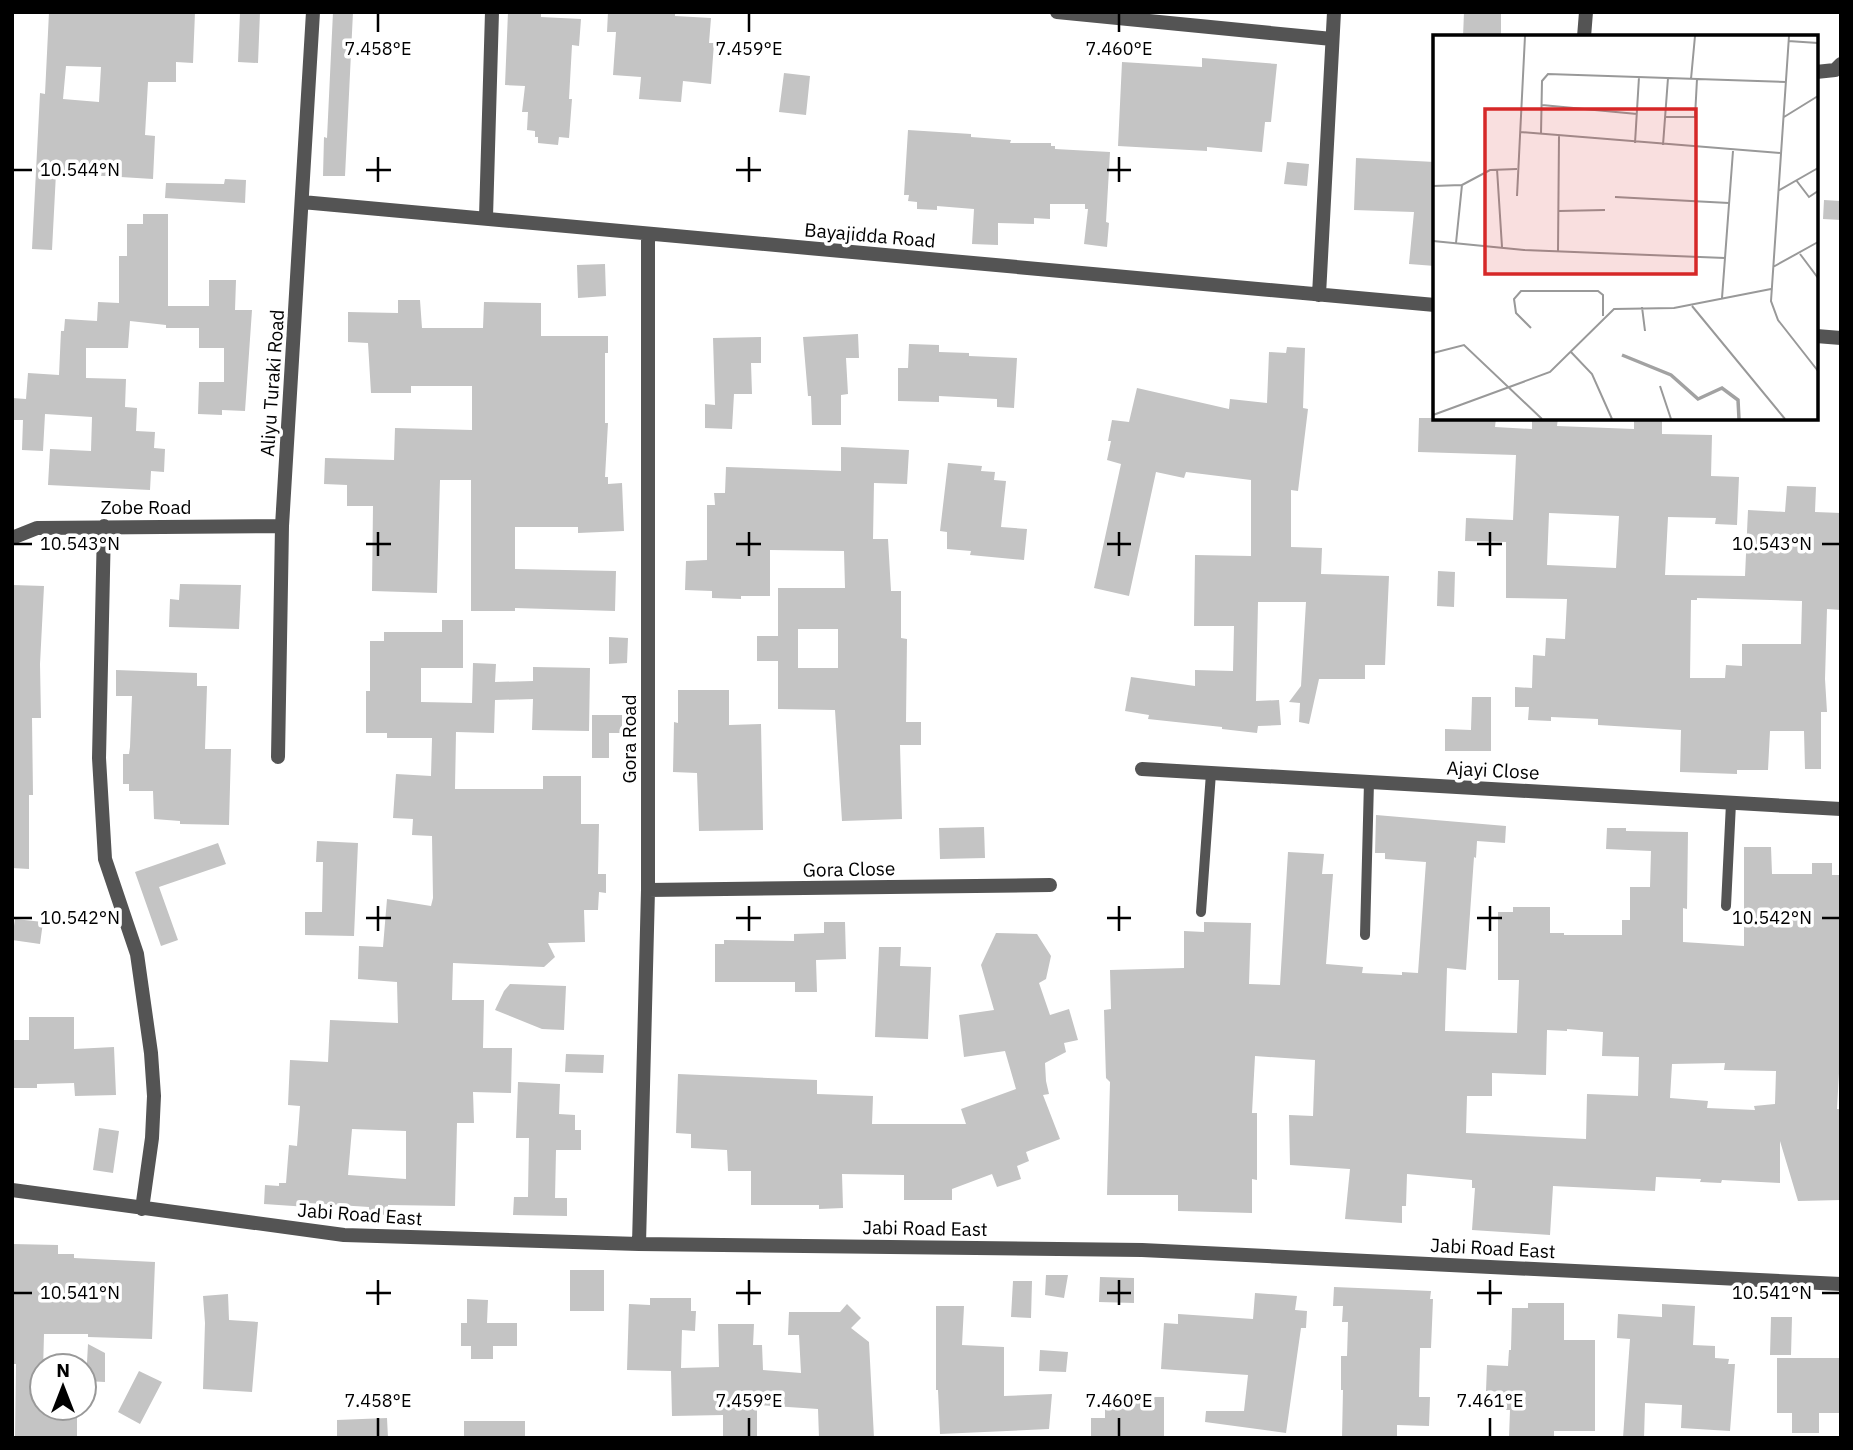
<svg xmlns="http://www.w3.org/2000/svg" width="1853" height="1450" font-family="'IBM Plex Sans',sans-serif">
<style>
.building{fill:#c4c4c4;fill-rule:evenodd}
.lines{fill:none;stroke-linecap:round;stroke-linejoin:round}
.service{stroke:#545454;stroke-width:10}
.minor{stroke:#545454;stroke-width:14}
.ticks{fill:none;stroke:#000;stroke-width:2.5}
.labels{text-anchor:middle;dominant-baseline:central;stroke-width:7;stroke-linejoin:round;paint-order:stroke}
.street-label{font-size:19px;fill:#000;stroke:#fff}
.inset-river{fill:none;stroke:#a2a2a2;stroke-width:3.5}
.inset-road{fill:none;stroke:#999;stroke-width:2}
.view{fill:#d62828;fill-opacity:0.15;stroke:#d62828;stroke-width:3.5}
.inset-edge{fill:none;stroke:#000;stroke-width:3.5}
.ticks-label{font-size:18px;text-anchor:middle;fill:#000;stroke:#fff;stroke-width:7;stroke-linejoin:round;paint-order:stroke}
</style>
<rect width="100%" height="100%" fill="#fff"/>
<path class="building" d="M49,12H195L193,63L176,62V82H148L145,135L155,136L153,179L56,173L52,250L32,249L40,93L45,94ZM66,66L101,67L99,102L63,99Z
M240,12H260L258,63L238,62Z
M333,12H353L345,176H323L324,137L327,138Z
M508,12L541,13V17L581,19L579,46L572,45L569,99H572L569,138L559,137L558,145L538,143V137H535V131L527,130L528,112H522L525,86L505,85Z
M608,12L655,14V12H675V16L711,18L709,43H714L711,84L683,81L681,102L639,99L641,77L613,75L616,32H607Z
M1464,12H1501V37H1463Z
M1202,58L1277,64L1271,122H1265L1262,152L1207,147V151L1118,146L1122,62L1202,67Z
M784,73L810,76L806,115L779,112Z
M908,130L971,134V137L1011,140L1010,143H1051V146H1055V149L1110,152L1106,222L1109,223L1107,247L1084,244L1088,209H1085V204H1050V219L1034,218V224L998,223V245L972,244L974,209L937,206V210L917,209V202L908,201L909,195H904Z
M1356,158L1435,162V266L1409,264L1414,212L1354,210Z
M1287,162L1309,164L1307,186L1284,184Z
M225,179L246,180L245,203L165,198L166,183L224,184Z
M1824,200L1841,201V220L1823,219Z
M143,214H168V306H209V280H236L235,310H252L245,411L222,410V415L198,414L199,382H224V348H199V328H166V325L130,321L128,348H86V378L126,379L125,407L137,408L136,431L155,432L154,448L165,449L164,472L151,471L150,490L48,485L50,449L91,451L92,417L45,414L43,451L22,450L23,420H12V398L26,399L28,373L59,375L61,331H64L65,319L97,321L98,302L119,303V256H127V224H143Z
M605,264L606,296L578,298L577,265Z
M398,300H420L422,328H483L484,302L541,303V336H608V353H605V423H608L605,477H608V484L622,483L624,531L578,533V527H515V569L616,571L615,611L515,608V611H471V480H440L437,593L372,591L373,506H347V485L324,484L325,458L394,460L395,428L472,430V386H411V393H371L368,343L348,342V312L398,313Z
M858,334L859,358H846L848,394L841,395V425H812L811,396H808L803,337Z
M761,337V363H751L752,394H734L732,429L705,428V404L715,405L713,338Z
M909,344L939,345V352L969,353V356L1017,358L1014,408L997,407V399L939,396V402L898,401V368H908Z
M1287,347L1305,348L1303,408L1308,409L1298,491L1291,490V547L1322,548L1321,574L1389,576L1385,665H1365V679H1319L1309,724L1299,722L1300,703L1289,702L1301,686L1306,602H1258L1256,701L1279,700L1281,725L1258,726L1257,733L1222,729V727L1148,719L1149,715L1125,711L1131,677L1195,686V670L1233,671L1234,626H1194L1195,555L1251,556V480L1186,472L1184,478L1156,472L1129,596L1094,588L1121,464L1107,460L1111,441H1108L1112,420L1129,422L1137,388L1229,409L1230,399L1267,403L1269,352L1286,353Z
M1419,418H1496L1495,427L1532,429V418H1558L1557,426L1634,429V418H1662V434L1712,435L1711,476L1739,477L1737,525L1715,524L1716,518L1668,517L1665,575L1745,576L1748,510L1785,512L1787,486L1816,487L1815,512L1841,513V610L1827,609L1825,679L1827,712H1821V769H1805L1804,731H1770L1768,770H1737V774L1680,772L1681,730L1598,725V719L1551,717V721L1528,720L1529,707H1515V687L1532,688L1533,655L1545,656L1546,638L1565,639L1567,599L1506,598V542L1465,541L1466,518L1513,520L1516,455L1418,452ZM1549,513L1619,516L1616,568L1547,565ZM1697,598L1802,601L1801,644H1742V666L1726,665L1725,678H1690L1691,600H1697Z
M841,447L909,450L907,484L874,483L873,539H888L891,591H901V638L907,639L906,722H921V745H900L902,819L842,821L835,710L778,709V661H757V636H778V588H845L844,551L770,550V596H741V599L712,598V591L685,590L686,561L707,560V505H715L714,493H725L726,467L841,471ZM798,629H838V668H798Z
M948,463L982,466L981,471L995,472L994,480L1006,481L1001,527L1027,529L1024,560L970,555L971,551L947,549V532L940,531Z
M1438,571L1455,572L1454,607L1437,606Z
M180,584L241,585L239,629L169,627L170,599L179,600Z
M12,585L44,586L40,664L41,718H32L33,795H29V869L12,868Z
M442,620H463V668H421V702L472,703L473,663L496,664L495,682L533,681V667L590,668L589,731L532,730L533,699L495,700L494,733L456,732L455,789H543V776H581V824H599L598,874H606V893L599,892L598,910H584L585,942L548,943L555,957L544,967L453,963L452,1000H484L483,1048H512L511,1093L473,1092L474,1123H457L455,1206L388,1205L387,1215L369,1214V1207L308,1203V1207L264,1204L265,1185L279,1186V1183H286L289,1145L297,1146L300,1106L288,1105L290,1060L328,1062L330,1020L398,1023L397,982L358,979L359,946L383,947L387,899L431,906L433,898L432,836L412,835L413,819L393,818L396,774L431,776L432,738H387V733H366V691H370V641H384V632H442ZM352,1129L406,1131V1179L348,1175Z
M609,637L628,638L627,663L609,664Z
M116,670L197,673V686H207L205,749H231L229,825L180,824V821L154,819L153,791H129V784H123V754H129L130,747L132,696H116Z
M678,690H729V725L761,724L763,830L699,831L697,773L673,772L674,722L678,723Z
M1472,697H1491V751H1445V729L1471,730Z
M592,715H622V733H609V758H592Z
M1376,815L1506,826L1505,843L1477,841L1476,858L1474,857L1466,970L1447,968L1445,1031L1517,1033L1519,980H1498V912H1513V907H1550V933H1564V935H1622V920H1630V887H1650L1651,851L1606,849L1607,828H1626V831L1688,832L1687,909L1683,908V942L1744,946V847H1771L1772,874H1812V863H1832V875H1841V1037L1837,1109H1841V1200L1798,1201L1780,1141V1183L1722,1180L1721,1183L1700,1182L1701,1179L1656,1177L1655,1191L1553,1186L1550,1235L1472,1230L1475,1188H1472V1180L1407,1174L1406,1206H1402V1223L1345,1219L1350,1169L1290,1165L1289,1115L1313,1116L1315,1060L1255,1056L1252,1113H1257V1180L1252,1179V1213L1178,1211V1195H1107L1110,1082L1106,1078L1104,1010L1111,1009L1110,970L1184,968V931L1204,932V922L1251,923L1249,984L1280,985L1288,852L1324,854L1322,874H1333L1326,964L1363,967L1362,973L1402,975V972L1418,973L1426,862L1385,859V853H1375ZM1567,1029L1603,1032L1602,1056L1639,1057L1638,1096L1587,1094L1586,1139L1466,1133L1467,1096H1492V1073L1546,1075L1547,1030L1567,1031ZM1725,1063L1724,1070L1776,1071L1775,1104L1754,1106L1755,1110L1707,1108L1708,1101L1670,1098L1672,1064Z
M984,827L985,858L940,859L939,828Z
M317,841L358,843L354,936L305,935V912H322L323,862H316Z
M218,843L226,864L159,887L178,940L161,946L135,872Z
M15,919L43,922L40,944L12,940Z
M824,922H845L846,959L816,960L817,992H795V982H715V944H724V940L794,941V934L824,933Z
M996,933L1037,934L1051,956L1046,979L1039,983L1050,1015L1069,1009L1078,1040L1064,1043L1066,1052L1045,1063L1046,1081L1049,1094L1043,1095L1060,1139L1026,1152L1029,1161L1017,1166L1021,1179L997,1187L992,1174L952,1189V1200H904V1175L842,1174L843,1208L819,1209V1205H751V1171H728L727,1150L691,1148V1134L676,1133L678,1074L817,1080V1094L873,1096L872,1124H966L961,1109L1016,1089L1005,1051L964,1057L959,1015L994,1010L981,965Z
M879,947H901L900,966L931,967L928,1039L875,1037Z
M510,984L566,986L564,1030L542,1029L495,1010L504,991Z
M29,1017H74V1049L114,1047L116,1095L75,1096L74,1083L37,1084V1088H12V1040H29Z
M566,1054L604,1055L603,1073L565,1072Z
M518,1082L560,1084L559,1114L575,1115V1130H581V1150H556L555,1198H567V1216L513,1215L514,1197H528L529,1138H516Z
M99,1128L119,1131L113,1173L93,1170Z
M12,1244L58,1245V1254H74V1258L155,1262L152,1339L88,1337V1334H44L42,1408H77V1438H15L16,1364H12Z
M570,1270H604V1311H570Z
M1046,1275H1068L1064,1298L1045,1295Z
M1100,1277L1134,1278V1303L1099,1302Z
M1013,1281H1032L1031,1318L1011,1317Z
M1334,1287L1431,1291L1430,1299H1433L1431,1348H1420L1419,1397H1430L1429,1426L1397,1425V1438H1342L1343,1390H1341V1356H1347L1348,1322H1342L1343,1306H1333Z
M1255,1293L1297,1296L1295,1310L1307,1311L1306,1328H1301L1286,1433L1205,1422L1206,1411H1244L1248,1375L1161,1369L1164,1323L1178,1324V1314L1253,1319Z
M228,1294L229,1320L258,1322L252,1392L203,1389L205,1323L203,1296Z
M650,1298H691V1311H696L695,1331L682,1330L681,1368L719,1367L718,1324H754L753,1345H762L763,1370L801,1373L799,1335H788L789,1312H840L847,1304L861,1318L851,1328L869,1342L874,1438H819L818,1409L757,1405V1438H723V1415L672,1416L671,1371L627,1370L629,1304L650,1305Z
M467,1299L488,1300L487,1323H517V1346H493V1359H471V1346H461V1323H467Z
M1528,1303H1564V1340H1595V1431H1554V1438H1509L1510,1410H1500V1392L1486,1391L1487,1365L1508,1366L1509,1350H1511L1512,1308H1528Z
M1662,1304L1695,1306L1693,1345L1715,1346V1358L1729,1359L1728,1364H1735L1730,1431L1681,1428L1682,1405L1645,1403L1644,1438H1623L1630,1339L1617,1338L1618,1314L1662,1317Z
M936,1306H964L962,1345L1004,1347V1396L1052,1394L1049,1429L940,1434L938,1390H936Z
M1771,1317H1792L1791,1355H1770Z
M88,1344L105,1353V1382L86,1381Z
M1040,1350L1068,1352L1066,1372L1039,1371Z
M1777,1358H1841V1413H1819V1433H1792V1413H1777Z
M139,1371L162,1382L140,1424L118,1412Z
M1144,1397H1164V1438H1091V1418H1105V1398Z
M387,1418L388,1438H337V1420Z
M464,1421H525V1438H464Z"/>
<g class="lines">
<path class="service" d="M1726,906L1731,803
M1201,912L1211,773
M1365,935L1369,782"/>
<path class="minor" d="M1057,12L1332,39
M1584,37L1586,12
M1816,72L1835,70L1841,64
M302,202L1435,305
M486,217L492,12
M1319,295L1334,12
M1816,336L1841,338
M104,526L99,758L105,859L137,954L151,1053L154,1096L152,1138L142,1209
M12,538L37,528L282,526
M278,757L282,526L313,12
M1142,769L1841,809
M648,890L1050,885
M12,1190L344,1235L639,1244L1142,1250L1841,1284
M639,1244L648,890V234"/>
</g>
<path class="ticks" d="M378,14V32M749,14V32M1119,14V32M378,157V182M749,157V182M1119,157V182M14,170H32M366,170H391M736,170H761M1107,170H1131M378,532V556M749,532V556M1119,532V556M1490,532V556M14,544H32M366,544H391M736,544H761M1107,544H1131M1477,544H1502M1822,544H1839M378,906V931M749,906V931M1119,906V931M1490,906V931M14,918H32M366,918H391M736,918H761M1107,918H1131M1477,918H1502M1822,918H1839M378,1280V1305M749,1280V1305M1119,1280V1305M1490,1280V1305M14,1293H32M366,1293H391M736,1293H761M1107,1293H1131M1477,1293H1502M1822,1293H1839M378,1418V1436M749,1418V1436M1119,1418V1436M1490,1418V1436"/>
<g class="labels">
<g class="street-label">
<text transform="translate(870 235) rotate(5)">Bayajidda Road</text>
<text transform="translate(272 383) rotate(-86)">Aliyu Turaki Road</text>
<text x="146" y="507">Zobe Road</text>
<text transform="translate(629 739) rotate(-90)">Gora Road</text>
<text transform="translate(1493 770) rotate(3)">Ajayi Close</text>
<text transform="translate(849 869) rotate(-1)">Gora Close</text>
<text transform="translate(360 1214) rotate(4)">Jabi Road East</text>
<text transform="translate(925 1228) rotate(1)">Jabi Road East</text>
<text transform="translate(1493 1248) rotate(3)">Jabi Road East</text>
</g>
</g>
<g transform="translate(1433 35)">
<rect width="385" height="385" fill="#fff"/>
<path class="inset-river" d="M189,320L238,340L265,364L289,353L305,365L306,384"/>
<path class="inset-road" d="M356,1L338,266L345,285L385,336M355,6L385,8M258,44L262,1M109,70L204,79M232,82H262L264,44M351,82L385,61M87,97L347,118M108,99L109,46L115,39L353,47M202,108L206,42M230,110L235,43M64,134L69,212M363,145L376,162L385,156M0,151L29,150M345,156L385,133M84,161L92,1M182,162L296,168M126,176L172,175M0,206L91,215L292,223M23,208L29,150L57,135L84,134M125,216L126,101M367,219L385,243M340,232L385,207M289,263L300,116M259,271L352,384M209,272L212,296M98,293L83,278L81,264L88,256H165L170,260V281M137,316L159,339L179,384M0,318L31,310L109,384M227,351L238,384M0,380L117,337L181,274L241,273L338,254"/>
<path class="view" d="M52,74H263V239H52Z"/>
<rect width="385" height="385" class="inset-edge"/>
</g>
<g class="ticks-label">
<text x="378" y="55">7.458°E</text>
<text x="749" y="55">7.459°E</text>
<text x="1119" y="55">7.460°E</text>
<text x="80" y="176">10.544°N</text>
<text x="80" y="550">10.543°N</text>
<text x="1772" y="550">10.543°N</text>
<text x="80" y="924">10.542°N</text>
<text x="1772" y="924">10.542°N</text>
<text x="80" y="1299">10.541°N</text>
<text x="1772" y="1299">10.541°N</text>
<text x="378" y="1407">7.458°E</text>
<text x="749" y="1407">7.459°E</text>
<text x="1119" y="1407">7.460°E</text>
<text x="1490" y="1407">7.461°E</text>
</g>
<rect width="1853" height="1450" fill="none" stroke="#000000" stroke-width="28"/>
<g transform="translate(63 1387)"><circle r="33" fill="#ffffff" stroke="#999999" stroke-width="2"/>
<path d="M0-5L12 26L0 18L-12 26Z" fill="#000000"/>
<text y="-10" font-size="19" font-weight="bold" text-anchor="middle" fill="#000000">N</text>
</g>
</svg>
